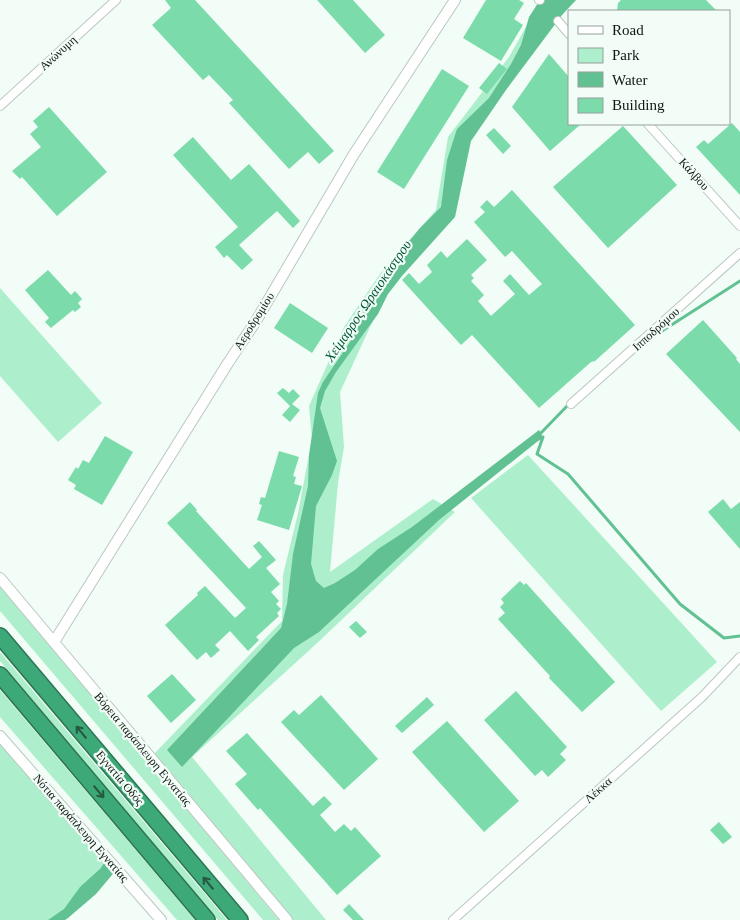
<svg xmlns="http://www.w3.org/2000/svg" width="740" height="920" font-family="Georgia,serif">
<style>
.green{fill:#adefcc}
.water{fill:#61c193}
.lines{fill:none;stroke-linecap:round;stroke-linejoin:round}
.stream{stroke:#61c193;stroke-width:3}
.building{fill:#7bdbab}
.minor-casing{stroke:#bbc7c0;stroke-width:10}
.tertiary-casing{stroke:#bbc7c0;stroke-width:12}
.motorway-casing{stroke:#2e7555;stroke-width:18}
.minor{stroke:#fff;stroke-width:8}
.tertiary{stroke:#fff;stroke-width:10}
.motorway{stroke:#3da978;stroke-width:15}
.oneway{stroke:#255840}
.labels{text-anchor:middle;dominant-baseline:central;stroke-width:4.5;stroke-linejoin:round;paint-order:stroke}
.street-label{font-size:12px;fill:#111513;stroke:#f1fdf6}
.water-label{font-size:14px;font-style:italic;fill:#035537;stroke:#f1fdf6}
</style>
<rect width="100%" height="100%" fill="#f1fdf6"/>
<path class="green" d="M541,0H576L559,17L468,141L448,224L389,286L340,392L344,447L338,483L330,572L433,499L455,512L314,646L192,757L326,920H292L154,754L282,621L283,575L298,513L312,439L309,406L344,327L380,274L436,210L448,137L509,57Z
M0,288L102,403L58,442L0,376Z
M528,455L717,662L661,711L471,498Z
M0,586L279,920H263L0,611Z
M0,652L227,920H218L0,661Z
M0,690L195,920H177L0,717Z
M0,740L106,859L109,873L53,920H0Z"/>
<path class="water" d="M540,0H576L562,15L506,90L471,141L455,217L402,276L388,294L378,314L336,372L325,391L320,408L337,461L332,475L316,506L311,564L316,581L324,588L335,583L355,570L378,549L412,527L539,430L543,437L439,520L319,632L294,648L182,767L167,750L281,628L287,604L293,554L308,486L309,455L318,393L323,382L354,336L356,327L379,283L396,257L420,228L441,207L447,160L457,129L489,98L511,64L521,45L529,17Z
M106,859L117,869L96,894L68,918L65,920H48L64,909L80,887L101,868Z"/>
<g class="lines">
<path class="stream" d="M648,340L740,281
M539,435L569,404
M539,439L543,437L537,454L568,474L680,604L724,638L740,636"/>
</g>
<path class="building" d="M165,0H195L334,151L319,164L308,152L289,169L229,103L233,100L209,75L203,80L152,25L171,8Z
M317,0H353L385,35L365,53Z
M486,0H519L524,3L514,19L523,25L501,61L463,38Z
M621,0H706L717,11H617L618,3Z
M549,54L569,77V124H581L550,151L512,107Z
M499,63L507,69L487,94L479,88Z
M442,69L469,86L404,189L377,172Z
M49,107L107,172L57,216L22,177L20,179L12,171L41,147L30,134L38,127L33,121Z
M732,123L740,132V195L696,147L704,140L708,144Z
M623,126L677,185L608,248L553,187Z
M494,128L511,146L503,154L486,135Z
M193,137L231,180L249,164L300,221L293,228L277,211L239,245L253,260L242,270L227,255L224,258L215,247L238,227L173,155Z
M512,190L635,325L595,361L591,362L539,408L472,335L461,345L402,280L409,273L419,284L432,272L427,265L441,251L447,258L467,239L487,260L471,275L474,278L471,281L484,295L478,301L491,316L515,294L503,281L510,274L529,295L542,284L512,251L505,257L474,222L485,212L480,207L487,200L494,207Z
M48,270L71,295L75,291L82,299L78,303L81,307L75,312L73,310L51,328L45,322L49,318L25,290Z
M290,303L328,328L312,353L274,328Z
M703,320L737,358L736,359L740,364V432L666,354Z
M283,388L289,393L293,389L300,396L290,406L277,393Z
M292,404L300,410L290,422L282,415Z
M105,436L133,452L102,505L74,489L76,485L68,480L76,467L78,469L83,460L89,463Z
M279,451L299,457L293,476L296,477L294,484L302,486L289,530L257,520L262,505L259,504L261,497L265,498Z
M723,499L731,509L740,502V549L708,512Z
M190,502L197,510L196,511L249,569L262,557L253,546L259,541L276,560L266,568L280,584L271,592L279,601L276,604L281,609L277,613L279,616L256,637L259,640L248,651L230,631L215,645L220,650L211,658L206,652L197,660L165,625L198,595L197,593L205,586L235,618L246,608L167,523Z
M520,581L524,585L526,583L615,682L582,712L549,678L550,676L498,619L505,613L500,607L504,603L501,599Z
M356,621L367,632L360,638L349,627Z
M172,674L196,700L171,723L147,696Z
M516,691L567,747L560,754L566,760L548,777L542,770L535,776L484,720Z
M321,695L378,759L344,790L281,722L294,710L299,715Z
M427,697L434,705L402,733L395,726Z
M447,721L519,801L484,832L412,752Z
M247,733L313,806L324,796L332,804L320,815L335,832L344,824L351,831L355,827L381,856L337,895L260,808L258,810L235,784L247,774L226,751Z
M719,822L732,837L723,844L710,830Z
M349,904L364,920H353L343,910Z"/>
<g class="lines">
<g class="minor-casing">
<path id="minor" d="M539,0H540
M558,21L569,34
M0,106L116,0
M648,124L740,226
M571,404L740,253
M453,920L702,697L740,657"/>
</g>
<g class="tertiary-casing">
<path id="tertiary" d="M0,578L287,920
M54,642L228,363L256,321L354,154L455,0
M0,736L161,920"/>
</g>
<g class="motorway-casing">
<path id="motorway" d="M0,636L240,920
M0,675L207,920"/>
</g>
<use href="#minor" class="minor"/>
<use href="#tertiary" class="tertiary"/>
<use href="#motorway" class="motorway"/>
</g>
<defs><path id="oneway-shaft" d="M-6 0H5M1.5-3L5.5 0L1.5 3" fill="none" stroke-width="1.6" stroke-linecap="round" stroke-linejoin="round" transform="scale(1.25)"/></defs>
<g class="oneway">
<use href="#oneway-shaft" transform="translate(81 732) rotate(-130)"/>
<use href="#oneway-shaft" transform="translate(99 792) rotate(50)"/>
<use href="#oneway-shaft" transform="translate(208 883) rotate(-130)"/>
</g>
<g class="labels">
<g class="street-label">
<text transform="translate(58 53) rotate(-42)">Ανώνυμη</text>
<text transform="translate(694 174) rotate(48)">Κάλβου</text>
<text transform="translate(254 321) rotate(-58)">Αεροδρομίου</text>
<text transform="translate(656 329) rotate(-42)">Ιπποδρόμου</text>
<text transform="translate(143 749) rotate(50)">Βόρεια παράπλευρη Εγνατίας</text>
<text transform="translate(120 778) rotate(50)">Εγνατία Οδός</text>
<text transform="translate(598 790) rotate(-42)">Λέκκα</text>
<text transform="translate(81 828) rotate(49)">Νότια παράπλευρη Εγνατίας</text>
</g>
<g class="water-label">
<text transform="translate(368 301) rotate(-56)">Χείμαρρος Ωραιοκάστρου</text>
</g>
</g>
<rect x="568" y="10" width="162" height="115" fill="#f1fdf6" stroke="#97a09b"/>
<rect x="578" y="26" width="25" height="8" fill="#ffffff" stroke="#97a09b"/>
<text x="612" y="35" font-size="15" fill="#111513">Road</text>
<rect x="578" y="48" width="25" height="15" fill="#adefcc" stroke="#97a09b"/>
<text x="612" y="60" font-size="15" fill="#111513">Park</text>
<rect x="578" y="72" width="25" height="15" fill="#61c193" stroke="#97a09b"/>
<text x="612" y="85" font-size="15" fill="#111513">Water</text>
<rect x="578" y="98" width="25" height="15" fill="#7bdbab" stroke="#97a09b"/>
<text x="612" y="110" font-size="15" fill="#111513">Building</text>
</svg>
